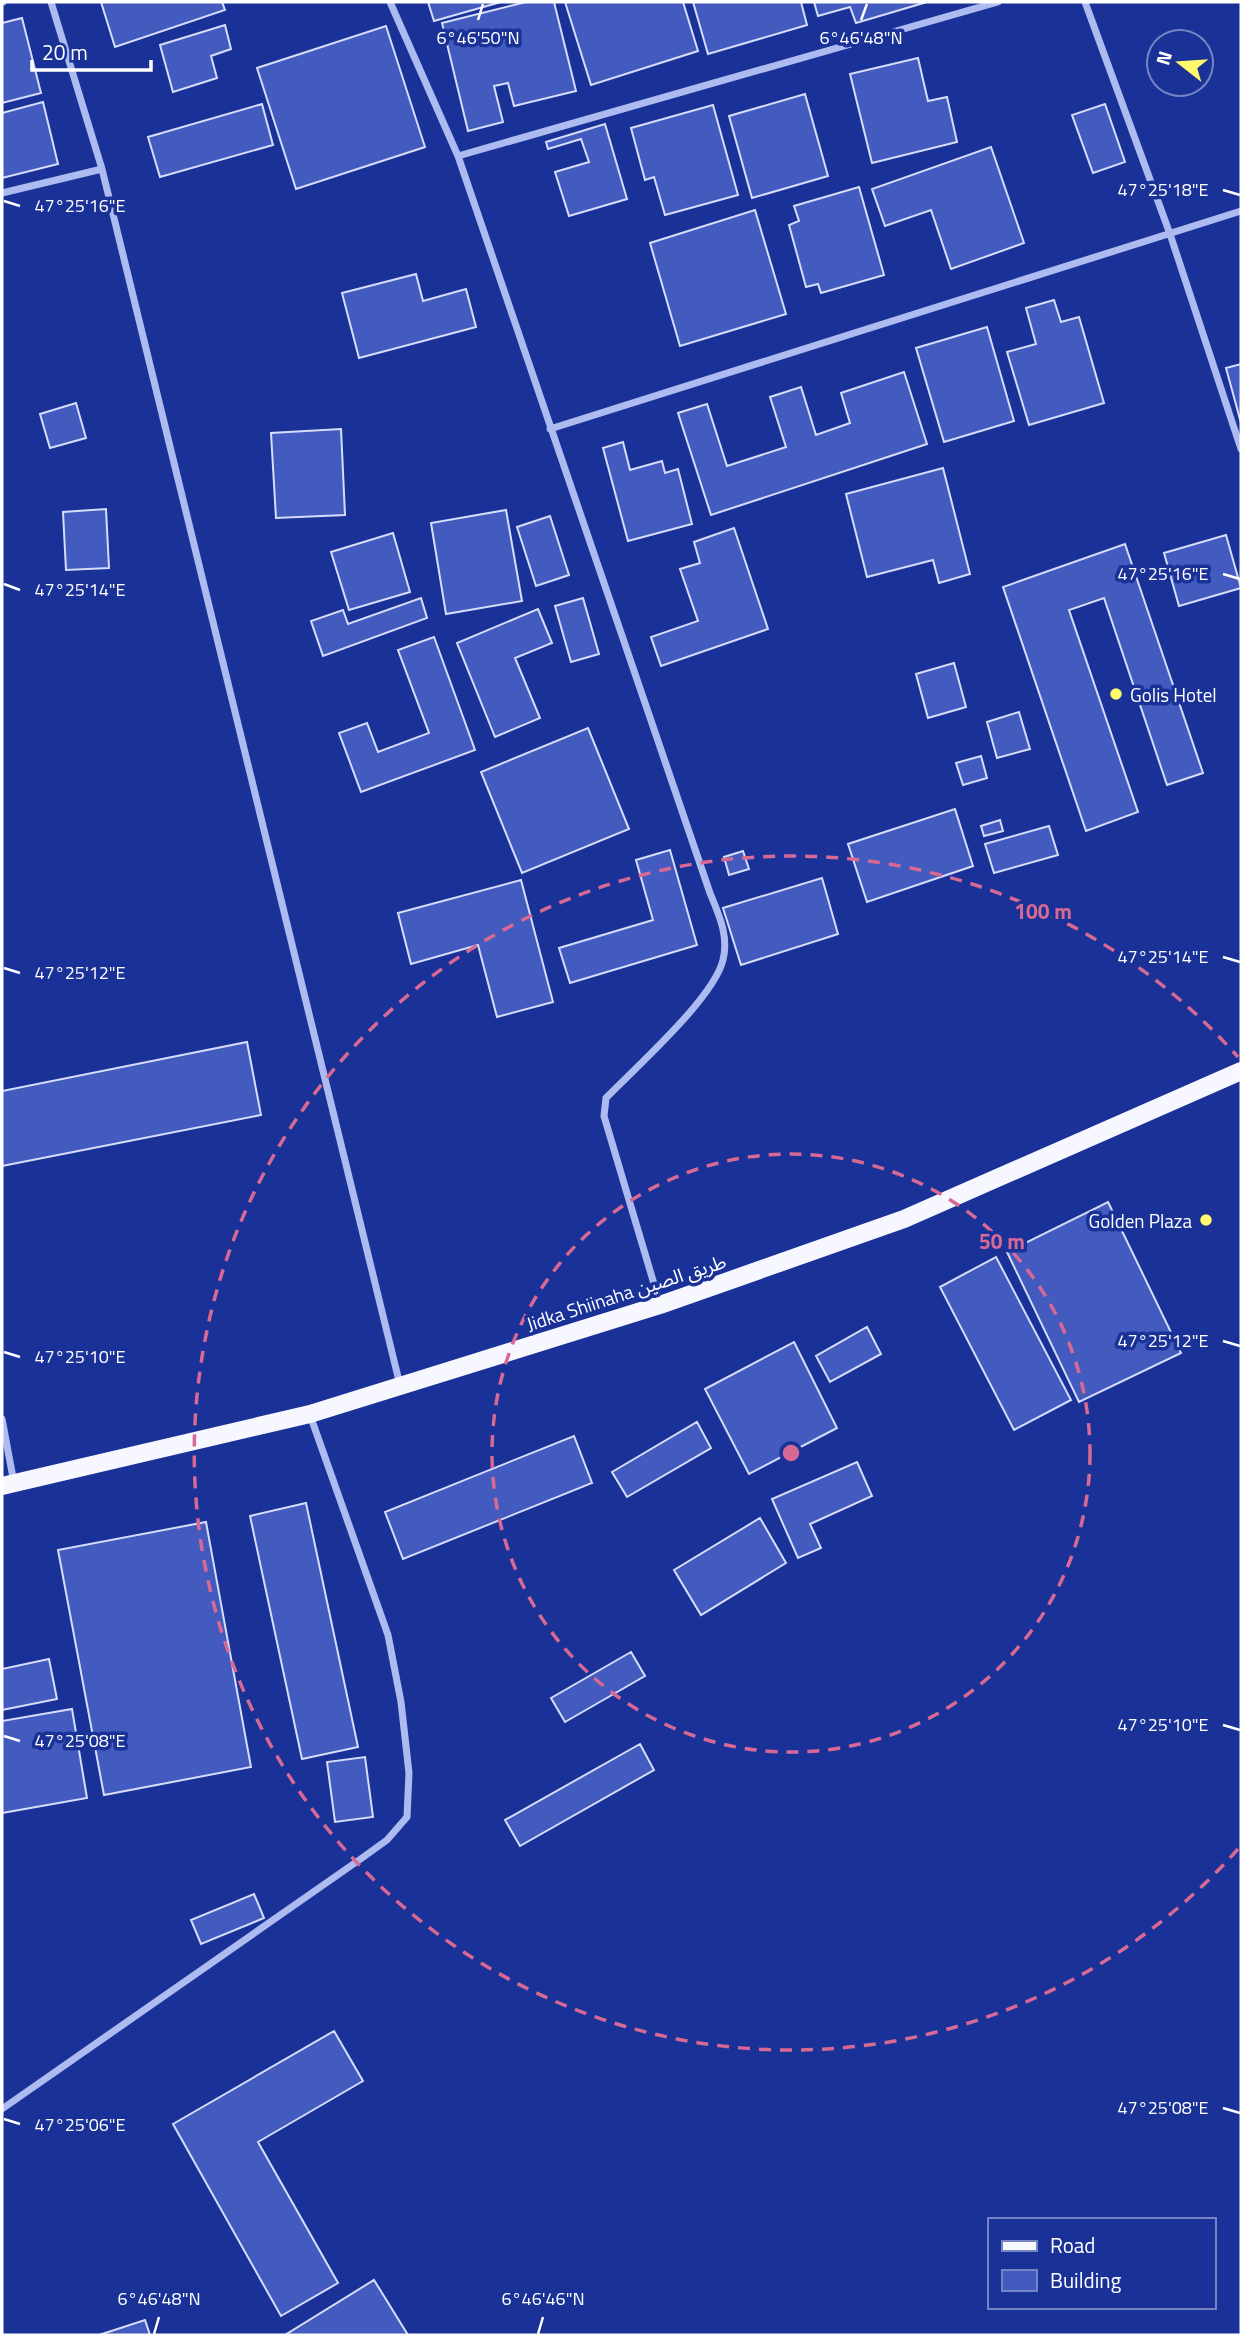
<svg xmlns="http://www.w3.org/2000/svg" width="1243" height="2337" font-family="'Titillium Web','Noto Sans Arabic',sans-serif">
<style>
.building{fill:#435bbe;stroke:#d5ddfb;stroke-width:2}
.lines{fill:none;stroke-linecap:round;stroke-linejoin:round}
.minor{stroke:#aebbf0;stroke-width:7}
.primary{stroke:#f7f8ff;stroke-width:18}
.ticks{fill:none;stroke:#fff;stroke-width:2.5}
.ring{fill:none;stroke:#d76994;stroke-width:3.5;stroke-dasharray:12 9}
.poi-dot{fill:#fff96d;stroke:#1a3297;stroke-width:2.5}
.labels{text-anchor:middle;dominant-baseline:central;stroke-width:7;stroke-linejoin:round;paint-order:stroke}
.poi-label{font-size:19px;fill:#fff;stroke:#1a3297;text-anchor:start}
.street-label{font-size:19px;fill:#fff;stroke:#1a3297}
.ticks-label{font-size:18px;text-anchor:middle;fill:#fff;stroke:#1a3297;stroke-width:7;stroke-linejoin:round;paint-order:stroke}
.centre{fill:#d76994;stroke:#1a3297;stroke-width:3.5}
.ring-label{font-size:21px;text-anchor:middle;font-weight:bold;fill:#d76994;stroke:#1a3297;stroke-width:7;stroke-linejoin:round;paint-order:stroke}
</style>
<rect width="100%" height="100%" fill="#1a3297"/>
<path class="building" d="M101,2H222L225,10L115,47Z
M428,2H501L434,21Z
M526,2H554L576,91L514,106L508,83L494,86L503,122L468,131L442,23Z
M565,2H683L698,51L591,85Z
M693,2H801L807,25L708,54Z
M814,2H927L856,23L850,7L818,16Z
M22,18L41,93L2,103V23Z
M225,25L231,49L211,56L217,78L173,92L160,45Z
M386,26L425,147L296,189L257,68Z
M918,58L928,101L947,97L957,142L872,163L850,74Z
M805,94L828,176L752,198L729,116Z
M43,102L58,164L2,178V113Z
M262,104L273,145L160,177L148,137Z
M1105,104L1125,162L1093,173L1072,115Z
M713,105L738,195L665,215L654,177L645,180L631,128Z
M605,124L627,199L569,216L555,172L589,162L581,139L548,149L546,142Z
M991,147L1024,243L951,269L931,210L885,226L872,189Z
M859,187L884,275L821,293L818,284L806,287L789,225L799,221L794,206Z
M755,210L786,314L680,346L650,243Z
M416,274L423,301L466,289L476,327L359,358L342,293Z
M1054,300L1061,322L1079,317L1104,403L1029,425L1007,352L1036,344L1026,308Z
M987,327L1014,421L944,442L916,348Z
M1241,364V423L1226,368Z
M904,372L927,444L711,515L678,413L707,404L727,466L786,447L770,397L801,387L816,435L850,423L841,393Z
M76,403L86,438L50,448L40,414Z
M341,429L345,515L276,518L271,433Z
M623,442L630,470L662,461L665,473L678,469L692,524L628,541L603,448Z
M943,468L970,574L939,583L933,560L867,577L846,494Z
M106,509L109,568L66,570L63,512Z
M506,510L522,601L446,614L431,523Z
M550,516L569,575L536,586L517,527Z
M734,528L768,629L661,666L651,637L698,621L680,569L700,563L694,542Z
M393,533L410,592L349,610L331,552Z
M1226,535L1241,588L1179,606L1164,553Z
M1125,544L1203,773L1167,785L1104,598L1069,610L1138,812L1086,831L1003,587Z
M421,598L427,618L323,656L311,621L343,610L348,624Z
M583,598L599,654L571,662L555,606Z
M538,609L552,643L515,658L540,718L495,737L457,643Z
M434,637L475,750L361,792L339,733L367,723L378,752L429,733L398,650Z
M954,663L966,707L928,718L916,674Z
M1019,712L1030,749L997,758L987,722Z
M588,728L629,829L522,873L481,772Z
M981,756L987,778L963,785L956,763Z
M955,809L973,866L867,902L848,844Z
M1000,820L1003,831L984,836L981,826Z
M1049,826L1058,855L994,873L985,844Z
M670,850L697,945L570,983L559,948L653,920L636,860Z
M743,851L749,869L729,875L724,857Z
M822,878L838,934L741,965L723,908Z
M521,880L553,1002L497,1017L478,945L411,964L398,913Z
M247,1042L261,1115L2,1166V1091Z
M1108,1202L1181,1353L1079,1402L1007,1252Z
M996,1257L1071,1400L1014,1430L940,1287Z
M867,1327L881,1354L830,1382L816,1356Z
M794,1342L837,1428L749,1474L705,1389Z
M697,1422L711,1448L627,1497L612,1472Z
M574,1436L592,1483L403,1559L385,1512Z
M857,1462L872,1496L810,1524L821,1548L798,1558L772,1499Z
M306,1503L358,1747L302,1759L250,1516Z
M760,1518L786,1563L701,1615L674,1570Z
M206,1522L251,1767L104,1795L58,1550Z
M631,1652L645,1676L565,1722L551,1698Z
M49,1659L57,1699L2,1710V1669Z
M72,1709L87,1798L2,1813V1721Z
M640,1744L654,1770L520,1846L505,1820Z
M365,1757L373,1817L335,1822L327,1762Z
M254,1894L264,1918L201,1944L191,1920Z
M334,2031L363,2081L258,2142L338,2283L281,2316L173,2124Z
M374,2280L408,2335H285Z
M145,2320L150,2335H99Z"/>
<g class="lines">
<path class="minor" d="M2,2H3
M51,2L102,169L400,1385
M390,2L458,156L710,893C719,915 729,936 723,960C714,998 635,1068 606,1098L604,1116L660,1304
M1085,2L1170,234L1241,449
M458,156L998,2
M2,193L102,169
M550,429L1241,211
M2,1419L14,1483
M2,2109L362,1858L387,1840L407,1817L409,1773L401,1702L388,1635L310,1415"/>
<path class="primary" d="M2,1486L310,1414L660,1305L904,1219L1241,1071"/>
</g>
<path class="ticks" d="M478,20L483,4M861,20L867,4M1223,190L1240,195M4,201L20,206M1223,574L1240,579M4,584L20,590M1223,957L1240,962M4,968L20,973M1223,1341L1240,1346M4,1352L20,1357M1223,1725L1240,1730M4,1736L20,1741M1223,2108L1240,2113M4,2119L20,2124M154,2334L159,2317M538,2334L543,2317"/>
<g class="ring">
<circle cx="791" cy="1453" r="299"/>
<path d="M1238 1849A597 597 0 1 1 1238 1057"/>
</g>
<g class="poi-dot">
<circle cx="1116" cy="694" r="7"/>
<circle cx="1206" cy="1220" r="7"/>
</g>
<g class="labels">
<g class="poi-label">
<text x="1130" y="694">Golis Hotel</text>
<text x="1192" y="1220" text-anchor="end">Golden Plaza</text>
</g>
<g class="street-label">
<text transform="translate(626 1292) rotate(-18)">Jidka Shiinaha طريق الصين</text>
</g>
</g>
<g class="ticks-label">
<text x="478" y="44">6°46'50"N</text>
<text x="861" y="44">6°46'48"N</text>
<text x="1163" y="196">47°25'18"E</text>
<text x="80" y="212">47°25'16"E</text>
<text x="1163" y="580">47°25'16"E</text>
<text x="80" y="596">47°25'14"E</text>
<text x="1163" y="963">47°25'14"E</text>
<text x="80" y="979">47°25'12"E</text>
<text x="1163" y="1347">47°25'12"E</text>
<text x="80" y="1363">47°25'10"E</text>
<text x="1163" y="1731">47°25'10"E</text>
<text x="80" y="1747">47°25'08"E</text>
<text x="1163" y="2114">47°25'08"E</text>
<text x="80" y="2131">47°25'06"E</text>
<text x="159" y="2305">6°46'48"N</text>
<text x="543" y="2305">6°46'46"N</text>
</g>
<circle cx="791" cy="1453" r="10" class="centre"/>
<g class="ring-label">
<text x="1043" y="919">100 m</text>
<text x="1002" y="1249">50 m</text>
</g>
<rect width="1243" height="2337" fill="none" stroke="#ffffff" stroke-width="7"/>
<rect x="988" y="2218" width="228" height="91" fill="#1a3297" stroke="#7684c1" stroke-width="2"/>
<rect x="1002" y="2241" width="35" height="10" fill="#f7f8ff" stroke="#7684c1" stroke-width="2"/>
<text x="1050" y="2253" font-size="21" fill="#ffffff">Road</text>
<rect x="1002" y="2270" width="35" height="21" fill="#435bbe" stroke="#7684c1" stroke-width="2"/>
<text x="1050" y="2288" font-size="21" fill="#ffffff">Building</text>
<g transform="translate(1180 63) rotate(287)"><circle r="33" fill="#1a3297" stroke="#7684c1" stroke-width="2"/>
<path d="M0-5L12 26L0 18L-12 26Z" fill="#fff96d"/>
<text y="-10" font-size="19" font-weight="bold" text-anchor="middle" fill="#ffffff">N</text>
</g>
<path d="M32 60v10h119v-10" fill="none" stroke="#ffffff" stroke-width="3.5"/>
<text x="42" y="60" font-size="21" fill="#ffffff" stroke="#1a3297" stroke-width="5" paint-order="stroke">20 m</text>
</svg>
